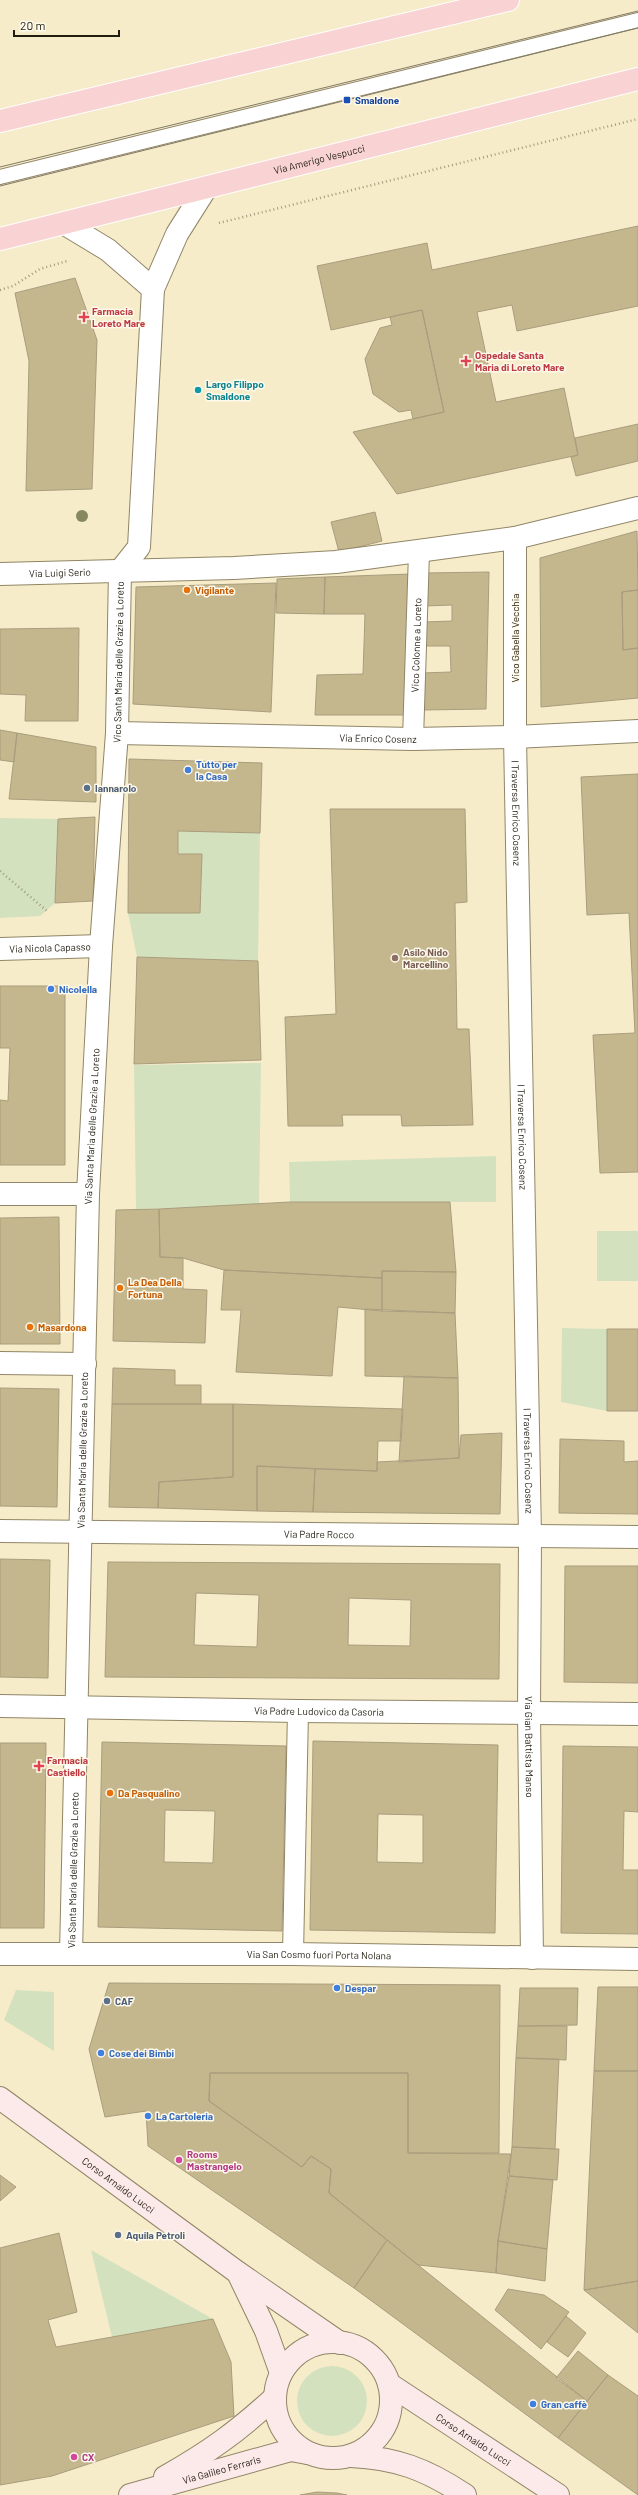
<svg xmlns="http://www.w3.org/2000/svg" width="638" height="2495" font-family="Barlow,sans-serif">
<style>
.green{fill:#d3e1bf}
.building{fill:#c5b78d;stroke:#a89d7d;fill-rule:evenodd}
.lines{fill:none;stroke-linecap:round;stroke-linejoin:round}
.service-casing{stroke:#908566;stroke-width:16}
.pedestrian-casing{stroke:#908566;stroke-width:22}
.minor-casing{stroke:#908566;stroke-width:24}
.secondary-casing{stroke:#908566;stroke-width:24}
.primary-casing{stroke:#fff;stroke-width:24}
.path{stroke:#a29a80;stroke-width:2.5;stroke-dasharray:1 3;stroke-linecap:butt}
.service{stroke:#fff;stroke-width:14}
.pedestrian{stroke:#fff;stroke-width:20}
.minor{stroke:#fff;stroke-width:22}
.secondary{stroke:#fce9ea;stroke-width:22}
.primary{stroke:#f9d3d4;stroke-width:22}
.tram{stroke:#827b65;stroke-width:1}
.tree{fill:#868960}
.transit-dot{fill:#1a4fb4;stroke:#fefaec;stroke-width:1.5}
.health-dot{fill:#e0444e;stroke:#fefaec;stroke-width:1.5}
.culture-dot{fill:#0f9aa8;stroke:#fefaec;stroke-width:1.5}
.food-dot{fill:#e8710a;stroke:#fefaec;stroke-width:1.5}
.shop-dot{fill:#3f7fe0;stroke:#fefaec;stroke-width:1.5}
.service-dot{fill:#5c6f8a;stroke:#fefaec;stroke-width:1.5}
.education-dot{fill:#8d6e63;stroke:#fefaec;stroke-width:1.5}
.hotel-dot{fill:#d1479c;stroke:#fefaec;stroke-width:1.5}
.labels{text-anchor:middle;dominant-baseline:central;stroke-width:3;stroke-linejoin:round;paint-order:stroke}
.transit-label{font-size:10px;font-weight:bold;fill:#164399;stroke:#fefaec;text-anchor:start}
.street-label{font-size:10px;fill:#211d11;stroke:#fefaec}
.health-label{font-size:10px;font-weight:bold;fill:#be3a42;stroke:#fefaec;text-anchor:start}
.culture-label{font-size:10px;font-weight:bold;fill:#0d838f;stroke:#fefaec;text-anchor:start}
.food-label{font-size:10px;font-weight:bold;fill:#c56008;stroke:#fefaec;text-anchor:start}
.shop-label{font-size:10px;font-weight:bold;fill:#366cbe;stroke:#fefaec;text-anchor:start}
.service-label{font-size:10px;font-weight:bold;fill:#4e5e75;stroke:#fefaec;text-anchor:start}
.education-label{font-size:10px;font-weight:bold;fill:#785e54;stroke:#fefaec;text-anchor:start}
.hotel-label{font-size:10px;font-weight:bold;fill:#b23c85;stroke:#fefaec;text-anchor:start}
</style>
<rect width="100%" height="100%" fill="#f7ecca"/>
<path class="green" d="M0,818L58,819L55,903L40,916L0,918Z
M178,831L260,833L258,961L137,957L128,913H200L202,854H178Z
M261,1063L259,1206L136,1209L134,1065Z
M496,1156V1202H290L289,1162Z
M597,1231H638V1281H597Z
M562,1328L607,1329V1411L561,1402Z
M16,1990L54,1992V2051L4,2020Z
M91,2250L213,2319L112,2337Z
M297 2401a35 35 0 1 1 70 0a35 35 0 1 1-70 0Z"/>
<path class="building" d="M638,226V306L517,331L512,305L477,312L496,402L564,388L578,455L397,494L353,432L444,412L422,310L331,330L317,266L427,243L432,270Z
M75,278L97,340L92,489L26,491L29,361L15,293Z
M422,310L444,412L413,419L411,410L399,412L373,394L365,359L380,328L392,325L390,317Z
M638,424V461L576,476L571,457L578,455L575,438Z
M375,512L382,541L339,552L331,522Z
M637,531L638,590L622,592L623,650L638,648V698L541,707L540,558Z
M489,572L486,709L423,710L422,673L451,672L450,646H425L424,622L452,621V605L425,606L424,573Z
M411,574L404,715H315L317,675L363,674L365,614H324L325,577Z
M325,577L324,614L276,613L277,579Z
M276,583L271,712L133,704L136,587Z
M638,590V648L623,650L622,592Z
M79,628L78,721H25L26,695L0,694V629Z
M0,730L17,733L14,762L0,760Z
M17,733L96,747V802L9,799Z
M129,759L262,763L260,833L178,831V854H202L200,913H128Z
M638,774V1172L600,1173L593,1035L635,1033L629,913L587,915L581,777Z
M330,809H465L467,902L455,903L457,1029H469L473,1125L402,1126L401,1115H342L343,1126H288L285,1017L336,1014Z
M95,817L93,901L55,903L58,819Z
M137,957L258,961L261,1060L134,1064Z
M0,986H65V1165H0V1100L8,1101L10,1048H0Z
M290,1202H450L456,1272L382,1271V1278L224,1270L183,1258L160,1257L159,1209Z
M159,1209L160,1257L183,1258V1289L207,1290L205,1343L113,1341L116,1210Z
M59,1217L60,1344H0V1218Z
M224,1270L382,1278V1311L338,1307L332,1376L236,1372L241,1310H221Z
M382,1271L456,1272L455,1313L382,1311Z
M365,1309L455,1313L458,1378L365,1376Z
M607,1329H638V1411H607Z
M113,1368L175,1370V1385H201V1404H112Z
M404,1376L458,1378L459,1458L399,1462Z
M0,1388L59,1389L57,1507L0,1506Z
M112,1404H233V1477L159,1482L158,1508L109,1507Z
M233,1404L403,1409L401,1441H378L377,1471L257,1466V1511L158,1508L159,1482L233,1477Z
M502,1433L500,1514L313,1512L315,1469L377,1471V1462L459,1458L461,1435Z
M560,1439L624,1441V1462L638,1461V1514L559,1513Z
M257,1466L315,1469L313,1512L257,1511Z
M0,1559L50,1560L48,1678L0,1677Z
M108,1562L500,1564L499,1679L105,1677ZM196,1593L259,1595L257,1647L194,1645ZM349,1598L411,1600L410,1646L348,1645Z
M565,1566H638V1683L564,1682Z
M313,1741L498,1745L495,1933L310,1930ZM378,1814L423,1815V1863L377,1862Z
M102,1742L286,1746L282,1931L98,1927ZM165,1810L215,1811L213,1863L164,1862Z
M0,1743H46L44,1928H0Z
M563,1746L638,1747V1812L624,1811L623,1870H638V1934L561,1933Z
M109,1983L500,1985L499,2153H408V2073H210L209,2101L302,2167L311,2156L331,2169L329,2193L387,2240L354,2288L148,2146L146,2111L105,2117L89,2049Z
M598,1987H638V2071H594Z
M520,1988H578L577,2025L518,2026Z
M518,2026H567L566,2060L516,2058Z
M516,2058L559,2059L555,2149L512,2147Z
M594,2071H638V2281L584,2290Z
M210,2073H408V2153L511,2154L498,2241L496,2273L418,2265L329,2193L331,2169L311,2156L302,2167L209,2101Z
M512,2147L559,2149L557,2180L509,2176Z
M0,2175L16,2187L0,2201Z
M509,2176L553,2180L547,2249L498,2241Z
M59,2233L77,2312L48,2320L56,2347L213,2319L231,2362L234,2416L52,2476L0,2485V2248Z
M387,2240L587,2401L558,2438L354,2288Z
M498,2241L547,2249L545,2281L496,2273Z
M638,2281V2333L584,2290Z
M508,2289L544,2295L569,2312L541,2349L495,2310Z
M566,2316L586,2333L568,2357L547,2342Z
M578,2351L608,2375L587,2401L556,2378Z
M608,2375L638,2396V2495L558,2438Z
M317,2492L337,2493L347,2495H300Z"/>
<g class="lines">
<g class="service-casing">
<path id="service" d="M0,177L638,20"/>
</g>
<g class="pedestrian-casing">
<g id="pedestrian">
<path id="s1" d="M413,739L419,552"/>
<path d="M293,1954L298,1711"/>
</g>
</g>
<g class="minor-casing">
<g id="minor">
<path d="M65,224L108,250L153,289"/>
<path id="s2" d="M515,538V737L530,1536L529,1713L532,1958"/>
<path id="s3" d="M0,574L234,568L336,562L515,538L638,508"/>
<path id="s4" d="M117,733L413,739L515,737L638,731"/>
<path id="s5" d="M0,949L101,946"/>
<path d="M0,1194H88"/>
<path d="M0,1363L85,1364"/>
<path id="s6" d="M0,1531L638,1537"/>
<path id="s7" d="M0,1706L298,1711L638,1714"/>
<path id="s8" d="M0,1954H293L638,1959"/>
<path id="s9" d="M71,1954L88,1194L101,946L117,733L120,571L139,547L153,289L177,234L206,188"/>
</g>
</g>
<g class="secondary-casing">
<g id="secondary">
<path id="s10" d="M0,2098L237,2272L340,2343"/>
<path d="M238,2273L266,2331L281,2373"/>
<circle cx="333" cy="2400" r="58"/>
<path id="s11" d="M389,2384L558,2495"/>
<path d="M351,2456C396,2458 426,2469 465,2495"/>
<path d="M165,2477C209,2452 237,2432 274,2398"/>
<path id="s12" d="M130,2495L291,2450L307,2453"/>
</g>
</g>
<g class="primary-casing">
<g id="primary">
<path d="M0,121L508,0"/>
<path id="s13" d="M0,239L638,79"/>
</g>
</g>
<path class="path" d="M219,223L638,119
M0,290L13,286L40,269L67,261
M0,871L47,911"/>
<use href="#service" class="service"/>
<use href="#pedestrian" class="pedestrian"/>
<use href="#minor" class="minor"/>
<use href="#secondary" class="secondary"/>
<use href="#primary" class="primary"/>
<path class="tram" d="M0,167L638,11
M0,186L638,28"/>
</g>
<circle class="tree" cx="82" cy="516" r="6"/>
<rect class="transit-dot" x="343" y="96" width="8" height="8" rx="2"/>
<g class="health-dot">
<path d="M82 311h4v4h4v4h-4v4h-4v-4h-4v-4h4z"/>
<path d="M464 355h4v4h4v4h-4v4h-4v-4h-4v-4h4z"/>
<path d="M37 1760h4v4h4v4h-4v4h-4v-4h-4v-4h4z"/>
</g>
<circle class="culture-dot" cx="198" cy="390" r="4"/>
<g class="food-dot">
<circle cx="187" cy="590" r="4"/>
<circle cx="120" cy="1288" r="4"/>
<circle cx="30" cy="1327" r="4"/>
<circle cx="110" cy="1793" r="4"/>
</g>
<g class="shop-dot">
<circle cx="188" cy="770" r="4"/>
<circle cx="51" cy="989" r="4"/>
<circle cx="337" cy="1988" r="4"/>
<circle cx="101" cy="2053" r="4"/>
<circle cx="148" cy="2116" r="4"/>
<circle cx="533" cy="2404" r="4"/>
</g>
<g class="service-dot">
<circle cx="87" cy="788" r="4"/>
<circle cx="107" cy="2001" r="4"/>
<circle cx="118" cy="2235" r="4"/>
</g>
<circle class="education-dot" cx="395" cy="958" r="4"/>
<g class="hotel-dot">
<circle cx="179" cy="2160" r="4"/>
<circle cx="74" cy="2457" r="4"/>
</g>
<g class="labels">
<g class="transit-label">
<text x="355" y="100">Smaldone</text>
</g>
<g class="street-label">
<text stroke="none"><textPath href="#s13" startOffset="329">Via Amerigo Vespucci</textPath></text>
<text stroke="none"><textPath href="#s3" startOffset="60">Via Luigi Serio</textPath></text>
<text transform="translate(515 638) rotate(-90)">Vico Gabella Vecchia</text>
<text stroke="none"><textPath href="#s1" startOffset="94">Vico Colonne a Loreto</textPath></text>
<text stroke="none"><textPath href="#s9" startOffset="1293">Vico Santa Maria delle Grazie a Loreto</textPath></text>
<text stroke="none"><textPath href="#s4" startOffset="261">Via Enrico Cosenz</textPath></text>
<text stroke="none"><textPath href="#s2" startOffset="275">I Traversa Enrico Cosenz</textPath></text>
<text stroke="none"><textPath href="#s5" startOffset="50">Via Nicola Capasso</textPath></text>
<text stroke="none"><textPath href="#s9" startOffset="828">Via Santa Maria delle Grazie a Loreto</textPath></text>
<text stroke="none"><textPath href="#s2" startOffset="599">I Traversa Enrico Cosenz</textPath></text>
<text stroke="none"><textPath href="#s9" startOffset="504">Via Santa Maria delle Grazie a Loreto</textPath></text>
<text stroke="none"><textPath href="#s2" startOffset="923">I Traversa Enrico Cosenz</textPath></text>
<text stroke="none"><textPath href="#s6" startOffset="319">Via Padre Rocco</textPath></text>
<text stroke="none"><textPath href="#s7" startOffset="319">Via Padre Ludovico da Casoria</textPath></text>
<text stroke="none"><textPath href="#s2" startOffset="1209">Via Gian Battista Manso</textPath></text>
<text stroke="none"><textPath href="#s9" startOffset="84">Via Santa Maria delle Grazie a Loreto</textPath></text>
<text stroke="none"><textPath href="#s8" startOffset="319">Via San Cosmo fuori Porta Nolana</textPath></text>
<text stroke="none"><textPath href="#s10" startOffset="147">Corso Arnaldo Lucci</textPath></text>
<text stroke="none"><textPath href="#s11" startOffset="101">Corso Arnaldo Lucci</textPath></text>
<text stroke="none"><textPath href="#s12" startOffset="95">Via Galileo Ferraris</textPath></text>
</g>
<g class="health-label">
<text x="92" y="311">Farmacia<tspan x="92" dy="12">Loreto Mare</tspan></text>
<text x="475" y="355">Ospedale Santa<tspan x="475" dy="12">Maria di Loreto Mare</tspan></text>
<text x="47" y="1760">Farmacia<tspan x="47" dy="12">Castiello</tspan></text>
</g>
<g class="culture-label">
<text x="206" y="384">Largo Filippo<tspan x="206" dy="12">Smaldone</tspan></text>
</g>
<g class="food-label">
<text x="195" y="590">Vigilante</text>
<text x="128" y="1282">La Dea Della<tspan x="128" dy="12">Fortuna</tspan></text>
<text x="38" y="1327">Masardona</text>
<text x="118" y="1793">Da Pasqualino</text>
</g>
<g class="shop-label">
<text x="196" y="764">Tutto per<tspan x="196" dy="12">la Casa</tspan></text>
<text x="59" y="989">Nicolella</text>
<text x="345" y="1988">Despar</text>
<text x="109" y="2053">Cose dei Bimbi</text>
<text x="156" y="2116">La Cartoleria</text>
<text x="541" y="2404">Gran caffè</text>
</g>
<g class="service-label">
<text x="95" y="788">Iannarolo</text>
<text x="115" y="2001">CAF</text>
<text x="126" y="2235">Aquila Petroli</text>
</g>
<g class="education-label">
<text x="403" y="952">Asilo Nido<tspan x="403" dy="12">Marcellino</tspan></text>
</g>
<g class="hotel-label">
<text x="187" y="2154">Rooms<tspan x="187" dy="12">Mastrangelo</tspan></text>
<text x="82" y="2457">CX</text>
</g>
</g>
<path d="M14 30v6h105v-6" fill="none" stroke="#211d11" stroke-width="2"/>
<text x="20" y="30" font-size="12" fill="#211d11" stroke="#fefaec" stroke-width="3" paint-order="stroke">20 m</text>
</svg>
